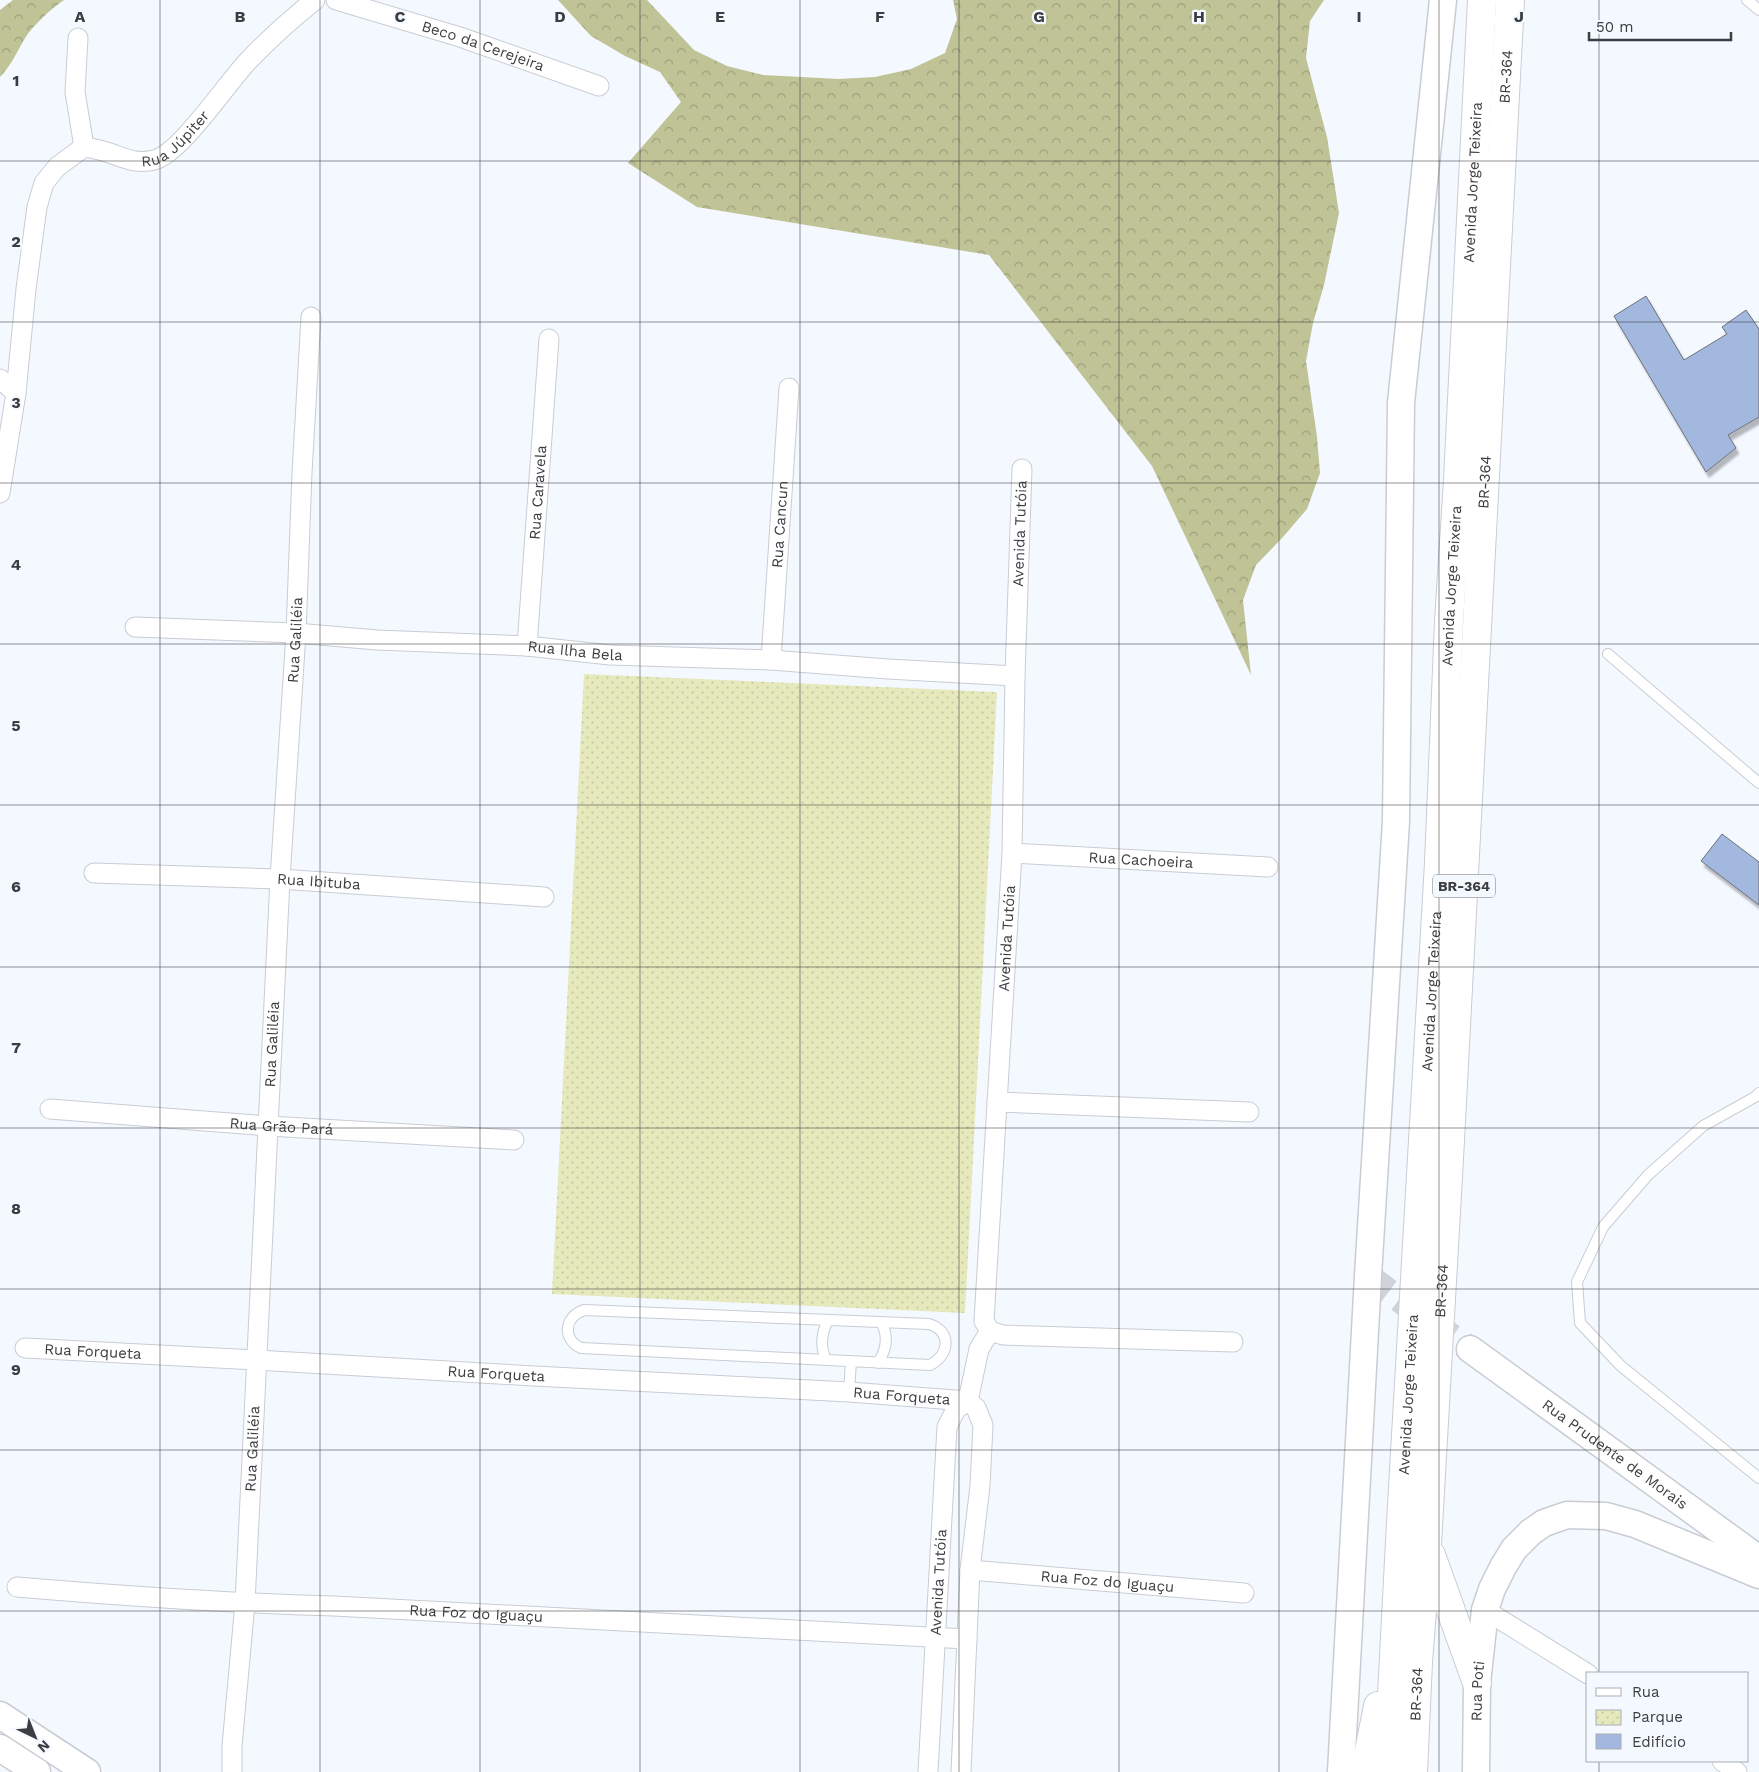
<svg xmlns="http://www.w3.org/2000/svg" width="1759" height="1772" font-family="'Work Sans',sans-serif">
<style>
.forest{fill:url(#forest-crowns)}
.park{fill:url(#park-dots)}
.building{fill:#a3b8df;stroke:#6e7177;filter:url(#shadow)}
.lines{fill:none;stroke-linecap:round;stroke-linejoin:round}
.secondary-tunnel{stroke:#cfd3d9;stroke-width:26;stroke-dasharray:26 13;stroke-linecap:butt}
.lane-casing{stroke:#c9cdd3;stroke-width:12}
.street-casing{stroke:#c9cdd3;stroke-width:21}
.secondary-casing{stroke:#c9cdd3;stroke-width:29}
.highway-casing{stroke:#c9cdd3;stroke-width:30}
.lane{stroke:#fff;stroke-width:10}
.street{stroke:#fff;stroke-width:19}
.secondary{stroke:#fff;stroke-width:26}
.highway{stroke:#fff;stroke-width:28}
.grid{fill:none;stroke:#3b3d40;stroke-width:1;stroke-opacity:0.55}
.labels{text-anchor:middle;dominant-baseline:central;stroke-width:4.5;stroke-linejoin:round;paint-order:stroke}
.shield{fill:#f4f8ff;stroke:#727579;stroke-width:1}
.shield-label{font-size:14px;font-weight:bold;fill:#3b3d40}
.street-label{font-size:15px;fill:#3b3d40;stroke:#f4f8ff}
.grid-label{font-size:16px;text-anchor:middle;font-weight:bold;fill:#3b3d40;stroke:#f4f8ff;stroke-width:4.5;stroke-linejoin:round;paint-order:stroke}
</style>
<defs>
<pattern id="forest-crowns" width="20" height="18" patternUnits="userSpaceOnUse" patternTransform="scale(1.25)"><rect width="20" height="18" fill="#c0c396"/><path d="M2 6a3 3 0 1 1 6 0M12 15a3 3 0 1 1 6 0" fill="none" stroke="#9da07c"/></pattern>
<pattern id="park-dots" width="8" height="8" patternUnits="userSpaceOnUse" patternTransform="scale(1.25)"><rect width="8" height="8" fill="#e6e9bb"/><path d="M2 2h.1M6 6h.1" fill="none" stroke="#c6c9a2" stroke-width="1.8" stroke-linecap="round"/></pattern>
<filter id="shadow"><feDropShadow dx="3" dy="5.5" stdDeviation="1" flood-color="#0004"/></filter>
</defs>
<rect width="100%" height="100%" fill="#f4f8ff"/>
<path class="forest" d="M13,0H64C53,7 35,24 27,35C18,49 12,65 0,77V10Z
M558,0H647L694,50L727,66L763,75L839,79L875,77L911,69L945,53L957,19L953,0H1324L1310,21L1306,58L1327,137L1339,213L1324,285L1313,323L1306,361L1317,437L1320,473L1307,509L1283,537L1256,565L1243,600L1251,675L1152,466L989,255L697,207L628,163L681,102L660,72L625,56L591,36Z"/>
<path class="park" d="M584,674L997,692L965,1313L552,1294Z"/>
<path class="building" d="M1646,296L1684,360L1727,334L1722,327L1746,310L1759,329V417L1728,435L1736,448L1706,472L1614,316Z
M1722,834L1759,862V905L1701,861Z"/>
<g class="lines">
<path class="secondary-tunnel" d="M1368,1276L1416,1312L1470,1349"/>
<g class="lane-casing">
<path id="lane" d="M1747,0L1759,10
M1608,654L1759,783
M1759,1093L1755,1097L1703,1126L1648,1175L1603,1227L1577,1282L1580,1323L1621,1366L1759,1478
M584,1310L929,1324C952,1331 950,1355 930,1365L581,1348C562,1339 564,1317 584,1310Z
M826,1360C820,1346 821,1334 828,1320
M878,1363C887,1349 889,1336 881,1322
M849,1392L851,1361"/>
</g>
<g class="street-casing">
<g id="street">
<path id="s1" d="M336,0L460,37L599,86"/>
<path d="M78,38L75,92L84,147"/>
<path d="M0,379L16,393"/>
<path id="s2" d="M0,493L16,393L26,289L37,207L44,183L57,167L84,147C90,148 97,149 103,151C122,156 133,165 154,160C180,154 227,83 248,61C269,39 291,19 315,0"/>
<path id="s3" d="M135,627L296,633L377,640L527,646L610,655L771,660L888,669L1015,676"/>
<path id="s4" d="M527,646L549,339"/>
<path id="s5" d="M771,660L789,388"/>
<path id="s6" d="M1012,853L1268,867"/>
<path id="s7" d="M94,873L280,879L544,897"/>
<path d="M997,1102L1249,1112"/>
<path id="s8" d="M50,1109L268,1126L514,1140"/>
<path id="s9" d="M990,1331L984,1321L1012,853L1015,676L1022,469"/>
<path d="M990,1331L1003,1335L1233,1342"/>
<path id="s10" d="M25,1348L256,1360L534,1376L849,1392L968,1401"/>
<path id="s11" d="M970,1570L1244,1593"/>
<path id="s12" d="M17,1587C123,1596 228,1603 334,1606L967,1639"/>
<path d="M1485,1610L1588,1674"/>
<path d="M1722,1761L1737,1772"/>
<path id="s13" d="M232,1772V1746L245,1603L280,879L296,633L302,473L311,317"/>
<path id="s14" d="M928,1772L947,1427L956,1409L968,1401L979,1349L990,1331"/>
<path d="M961,1772L970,1570L980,1486L983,1425L976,1408L968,1401"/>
</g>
</g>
<g class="secondary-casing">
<g id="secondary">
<path id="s15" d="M1470,1349L1759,1559"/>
<path d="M0,1715L87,1772"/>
<path d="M0,1748L37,1772"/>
<path d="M1341,1772L1368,1276L1396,821L1401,403L1443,0"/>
<path id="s16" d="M1476,1772L1477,1683L1485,1610L1492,1589L1503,1567L1514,1549L1531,1532L1544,1523L1567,1515L1606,1516L1635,1524L1759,1575"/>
</g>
</g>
<g class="highway-casing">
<g id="highway">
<path d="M1431,1555L1477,1683"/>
<path d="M1365,1772L1378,1706"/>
<path id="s17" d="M1388,1772L1401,1522L1439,863L1449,621L1458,480L1482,0"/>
<path id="s18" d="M1413,1772L1418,1662L1427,1544L1449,1159L1510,0"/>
</g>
</g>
<use href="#lane" class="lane"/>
<use href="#street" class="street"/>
<use href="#secondary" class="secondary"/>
<use href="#highway" class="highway"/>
</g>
<path class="grid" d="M160,0V1772M320,0V1772M480,0V1772M640,0V1772M800,0V1772M959,0V1772M1119,0V1772M1279,0V1772M1439,0V1772M1599,0V1673M0,161H1759M0,322H1759M0,483H1759M0,644H1759M0,805H1759M0,967H1759M0,1128H1759M0,1289H1759M0,1450H1759M0,1611H1759M1599,1761V1772"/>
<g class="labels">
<rect class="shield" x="1433" y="874.5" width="62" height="23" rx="4"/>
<g class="shield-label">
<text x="1464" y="886">BR-364</text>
</g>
<g class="street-label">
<text stroke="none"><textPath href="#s1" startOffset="154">Beco da Cerejeira</textPath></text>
<text stroke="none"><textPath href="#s18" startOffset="1698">BR-364</textPath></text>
<text stroke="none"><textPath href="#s2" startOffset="469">Rua Júpiter</textPath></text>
<text stroke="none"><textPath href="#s17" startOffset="1592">Avenida Jorge Teixeira</textPath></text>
<text stroke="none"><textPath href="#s18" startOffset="1292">BR-364</textPath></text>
<text stroke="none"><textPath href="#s4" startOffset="154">Rua Caravela</textPath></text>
<text stroke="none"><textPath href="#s5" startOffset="136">Rua Cancun</textPath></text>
<text stroke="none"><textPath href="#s9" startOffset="800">Avenida Tutóia</textPath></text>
<text stroke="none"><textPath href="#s17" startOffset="1188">Avenida Jorge Teixeira</textPath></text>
<text stroke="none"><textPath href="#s13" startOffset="1134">Rua Galiléia</textPath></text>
<text stroke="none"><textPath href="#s3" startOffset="441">Rua Ilha Bela</textPath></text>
<text stroke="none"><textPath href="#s6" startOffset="129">Rua Cachoeira</textPath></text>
<text stroke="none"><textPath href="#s7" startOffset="225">Rua Ibituba</textPath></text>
<text stroke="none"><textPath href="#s9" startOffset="395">Avenida Tutóia</textPath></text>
<text stroke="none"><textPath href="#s17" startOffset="782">Avenida Jorge Teixeira</textPath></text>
<text stroke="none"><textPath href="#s13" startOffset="729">Rua Galiléia</textPath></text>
<text stroke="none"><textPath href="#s8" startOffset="232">Rua Grão Pará</textPath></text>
<text stroke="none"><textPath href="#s18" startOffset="482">BR-364</textPath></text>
<text stroke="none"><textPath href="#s10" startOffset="68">Rua Forqueta</textPath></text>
<text stroke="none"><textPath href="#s10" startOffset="472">Rua Forqueta</textPath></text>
<text stroke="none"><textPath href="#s17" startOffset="378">Avenida Jorge Teixeira</textPath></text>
<text stroke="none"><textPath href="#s10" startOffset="878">Rua Forqueta</textPath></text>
<text stroke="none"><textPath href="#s13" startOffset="324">Rua Galiléia</textPath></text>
<text stroke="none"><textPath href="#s15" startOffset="179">Rua Prudente de Morais</textPath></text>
<text stroke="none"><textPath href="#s11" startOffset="138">Rua Foz do Iguaçu</textPath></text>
<text stroke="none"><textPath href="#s14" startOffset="190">Avenida Tutóia</textPath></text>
<text stroke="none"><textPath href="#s12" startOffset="460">Rua Foz do Iguaçu</textPath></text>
<text stroke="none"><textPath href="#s16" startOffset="81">Rua Poti</textPath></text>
<text stroke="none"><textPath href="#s18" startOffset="78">BR-364</textPath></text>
</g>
</g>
<g class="grid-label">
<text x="80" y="22">A</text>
<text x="240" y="22">B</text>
<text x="400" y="22">C</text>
<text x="560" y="22">D</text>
<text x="720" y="22">E</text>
<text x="880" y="22">F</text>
<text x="1039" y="22">G</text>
<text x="1199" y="22">H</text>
<text x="1359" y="22">I</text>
<text x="1519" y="22">J</text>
<text x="16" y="86">1</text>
<text x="16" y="247">2</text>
<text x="16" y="408">3</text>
<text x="16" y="570">4</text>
<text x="16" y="731">5</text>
<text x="16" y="892">6</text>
<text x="16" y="1053">7</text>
<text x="16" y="1214">8</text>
<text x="16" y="1375">9</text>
</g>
<rect x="1586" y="1672" width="162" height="90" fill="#f4f8ff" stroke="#aaadb3"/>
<rect x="1596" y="1688" width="25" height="8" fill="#ffffff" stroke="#aaadb3"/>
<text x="1632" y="1697" font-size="15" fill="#3b3d40">Rua</text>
<rect x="1596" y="1710" width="25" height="15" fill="url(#park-dots)" stroke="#aaadb3"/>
<text x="1632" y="1722" font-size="15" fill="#3b3d40">Parque</text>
<rect x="1596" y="1734" width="25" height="15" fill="#a3b8df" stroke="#aaadb3"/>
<text x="1632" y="1747" font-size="15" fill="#3b3d40">Edifício</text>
<g transform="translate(35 1737) rotate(137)" stroke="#f4f8ff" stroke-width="4" paint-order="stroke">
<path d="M0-4L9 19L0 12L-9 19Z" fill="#3b3d40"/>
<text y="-8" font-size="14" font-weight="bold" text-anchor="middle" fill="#3b3d40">N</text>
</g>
<path d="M1589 32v8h142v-8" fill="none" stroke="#3b3d40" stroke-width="2.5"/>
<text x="1596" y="32" font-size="15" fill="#3b3d40" stroke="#f4f8ff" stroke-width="4" paint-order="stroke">50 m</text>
</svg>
